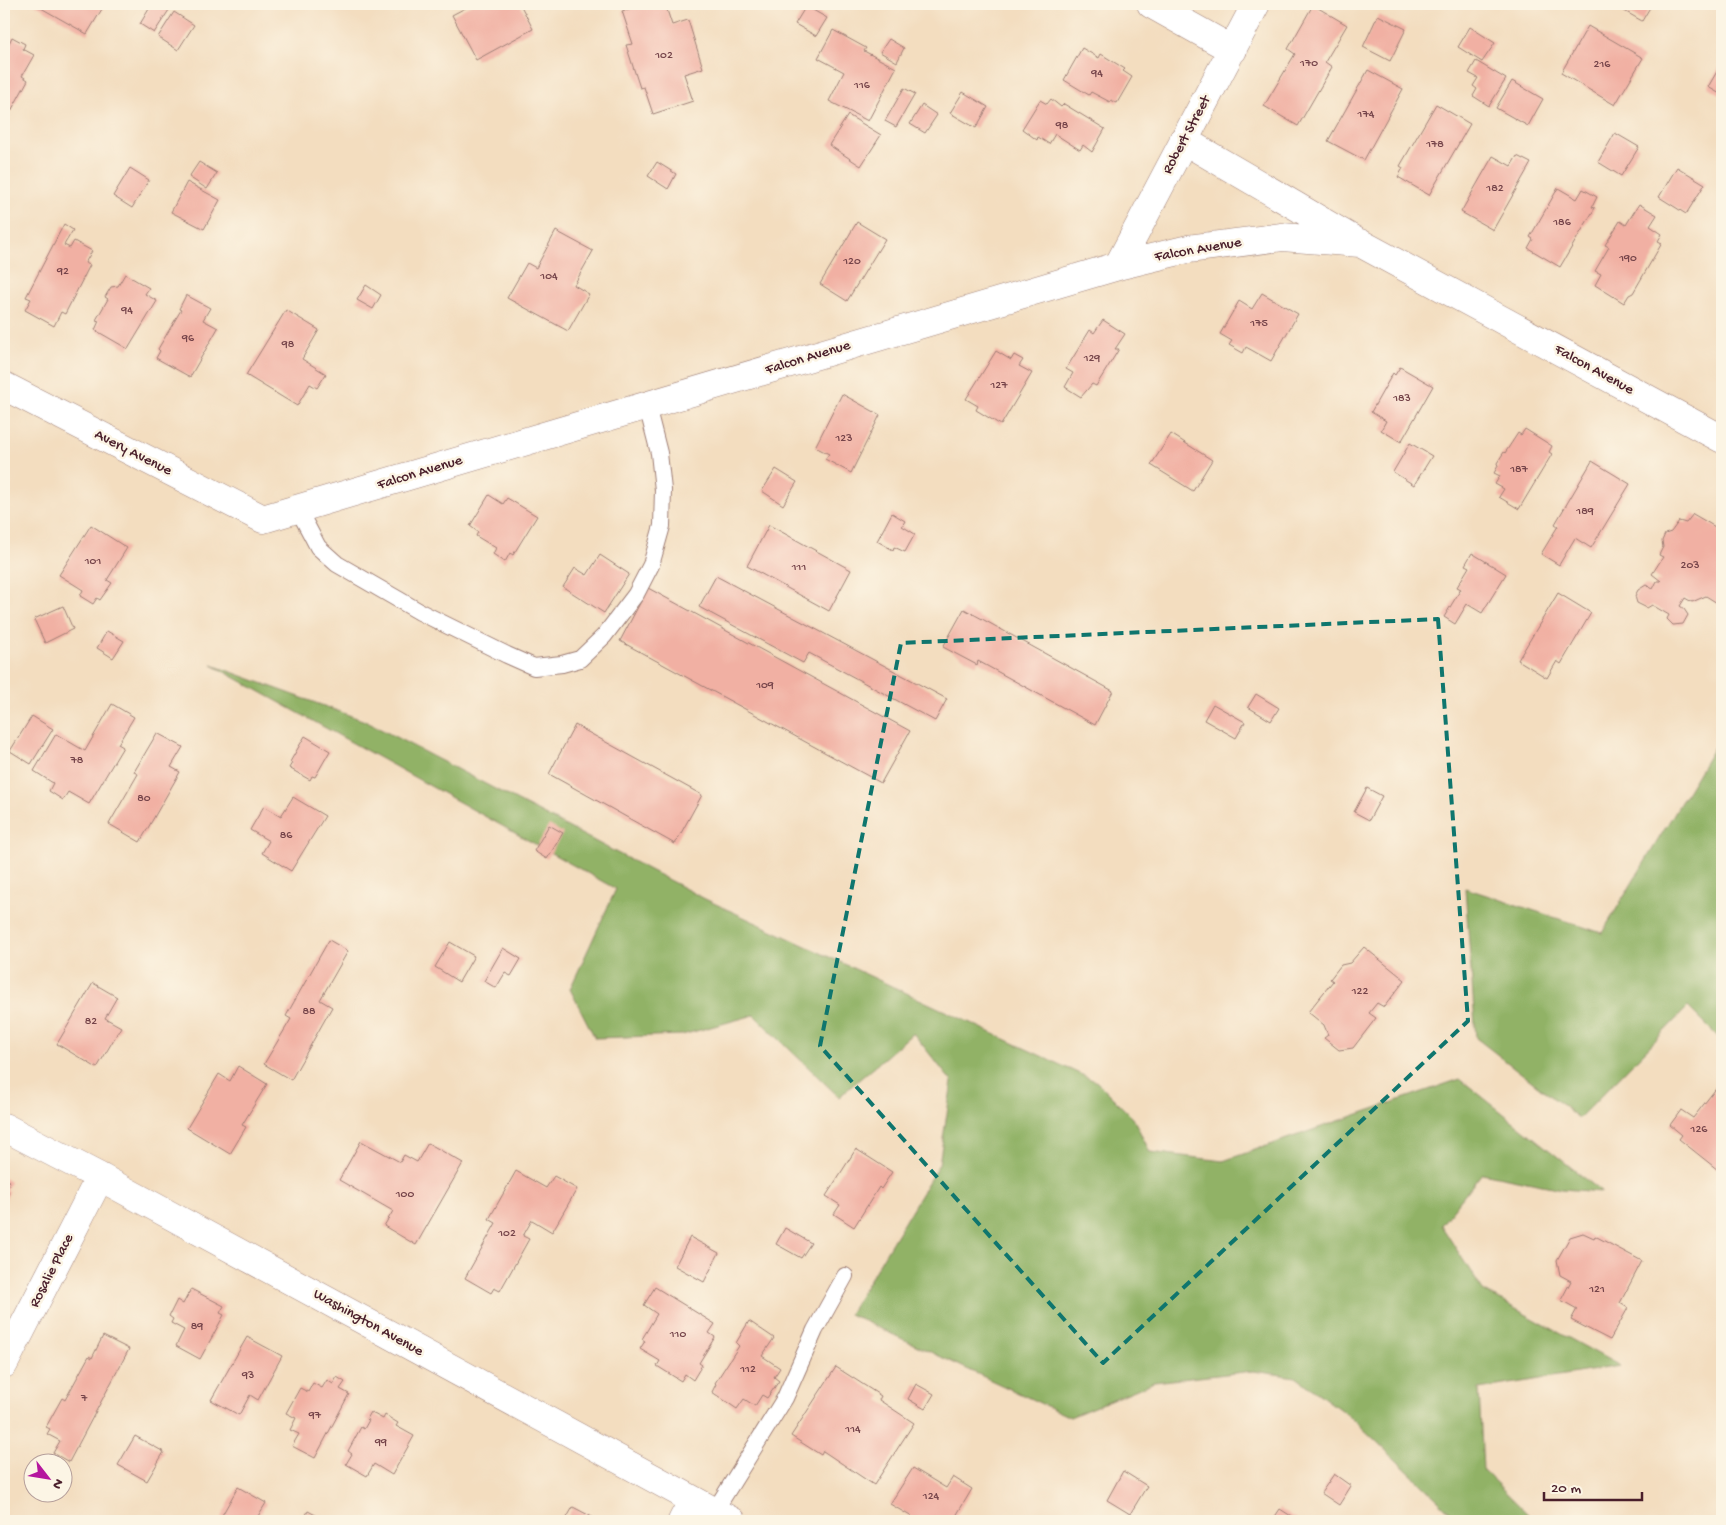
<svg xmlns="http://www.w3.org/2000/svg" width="1726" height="1525" font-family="'Gochi Hand',sans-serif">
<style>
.forest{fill:#91b266;stroke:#6e6848}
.building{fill:#f1b0a3}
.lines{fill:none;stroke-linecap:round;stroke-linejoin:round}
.lane-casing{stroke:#9e7e75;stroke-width:18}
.street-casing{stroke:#9e7e75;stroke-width:29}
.lane{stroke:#fff;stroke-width:16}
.street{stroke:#fff;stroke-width:28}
.marked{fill:none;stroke:#0f766e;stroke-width:4;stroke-dasharray:10 6;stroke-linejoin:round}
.labels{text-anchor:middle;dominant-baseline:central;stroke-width:5;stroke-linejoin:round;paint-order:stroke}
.number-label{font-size:12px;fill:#744349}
.street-label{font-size:15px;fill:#4a1f2b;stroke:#fcf5e5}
</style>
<rect width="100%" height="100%" fill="#fcf5e5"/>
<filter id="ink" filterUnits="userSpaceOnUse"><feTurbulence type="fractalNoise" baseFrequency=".02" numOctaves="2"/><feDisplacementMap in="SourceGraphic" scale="10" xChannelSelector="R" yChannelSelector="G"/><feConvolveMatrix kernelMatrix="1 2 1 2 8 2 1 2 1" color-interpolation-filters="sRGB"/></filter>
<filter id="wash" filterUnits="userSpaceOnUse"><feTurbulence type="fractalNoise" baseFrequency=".0096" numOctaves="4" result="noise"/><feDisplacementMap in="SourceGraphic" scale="20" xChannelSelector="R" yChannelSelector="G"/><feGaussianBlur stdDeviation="1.12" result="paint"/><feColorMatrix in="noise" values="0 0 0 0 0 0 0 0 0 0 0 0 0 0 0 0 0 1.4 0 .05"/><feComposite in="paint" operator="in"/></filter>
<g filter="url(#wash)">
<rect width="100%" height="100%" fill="#f3ddbf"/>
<path class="forest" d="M212,665L365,721L705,899L1097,1082L1133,1118L1150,1152L1223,1161L1460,1079L1602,1192L1562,1189L1482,1173L1441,1225L1483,1291L1620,1366L1479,1389L1483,1470L1535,1521H1460L1353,1419L1296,1377L1253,1371L1154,1382L1070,1417L849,1314L939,1164L952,1082L913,1033L839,1097L754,1015L682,1035L595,1038L570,989L616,889Z
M1722,734V1041L1688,1007L1579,1118L1476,1038L1465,888L1602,933Z"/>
<g id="blocks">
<path class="building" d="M34,4H105L87,34Z
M152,4H158L169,10L154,33L140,24Z
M165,4H179L176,10Z
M473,4H520L533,29L476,60L452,15Z
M645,4H665L672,25L688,20L703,68L684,74L693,101L653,114L644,87L640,88L626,45L633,44L622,11Z
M1612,4H1652L1642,21Z
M1313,5L1347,25L1325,62L1332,67L1298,126L1264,106L1295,54L1288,49Z
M806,6L827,18L816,36L795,24Z
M174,12L194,25L178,50L158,37Z
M1378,15L1406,29L1390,61L1363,47Z
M1588,26L1643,58L1615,105L1561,73Z
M1470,27L1495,43L1482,62L1458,47Z
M833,30L866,48L864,51L896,68L868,121L829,101L844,72L818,58Z
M12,37L25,44L23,49L34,55L22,76L28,80L11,111L4,107V54Z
M889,39L904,48L897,62L880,52Z
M1082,48L1099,58L1101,54L1125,69L1123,71L1132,77L1117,103L1111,100L1110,102L1091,92L1089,95L1064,80Z
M1476,61L1506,79L1489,106L1473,96L1477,89L1473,86L1478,78L1469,73Z
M1719,68L1722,69V95L1708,87Z
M1368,70L1403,89L1364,160L1328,141Z
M1512,81L1543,99L1528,126L1496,108Z
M904,88L915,94L896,127L885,121Z
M963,92L988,107L976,128L950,113Z
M1051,99L1061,107L1064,104L1105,129L1092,152L1083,145L1080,150L1055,134L1049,144L1038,137L1037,140L1022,129L1040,100L1047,104Z
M1436,104L1470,124L1429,195L1398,177L1403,168L1400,166Z
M922,105L937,115L925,133L910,124Z
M848,115L881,135L861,166L829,145Z
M1615,133L1639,147L1621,176L1598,162Z
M1493,156L1511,166L1517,156L1531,163L1493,230L1461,212Z
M199,162L217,173L207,189L189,177Z
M657,162L676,174L668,189L648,176Z
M1677,167L1705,184L1686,214L1659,197Z
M130,168L149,180L132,208L113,196Z
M187,182L220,200L204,229L171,212Z
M1558,188L1577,199L1583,189L1597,197L1592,207L1595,208L1560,267L1528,248L1533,239L1530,237Z
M1639,204L1657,215L1650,226L1662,234L1658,241L1662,243L1633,293L1629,295L1624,303L1595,285L1601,274L1595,271L1609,247L1605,245L1620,221L1626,225Z
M857,222L885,239L847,301L820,284Z
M64,224L73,230L64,245L70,248L74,241L92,251L85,263L90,265L65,314L61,312L54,326L25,310L31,299L26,297Z
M556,231L593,251L574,285L589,294L568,331L507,298L527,263L536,268Z
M125,274L149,288L145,294L157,301L128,349L95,330L99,321L96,320L108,299L105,297L111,287L118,286Z
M366,285L381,295L373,309L357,300Z
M1262,293L1298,314L1271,361L1246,347L1243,353L1229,345L1232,341L1220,334L1239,301L1252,309Z
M186,295L210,308L203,320L218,328L190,377L156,358L160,351L158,349L181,310L179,309Z
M286,310L319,330L302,359L326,374L317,388L310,384L297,406L246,375Z
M1103,320L1125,334L1115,349H1119L1096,386L1092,384L1081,397L1065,387L1073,373L1066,369L1090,330L1094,333Z
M996,351L1011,360L1014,355L1023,360L1019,366L1032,373L1001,425L976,410L978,406L966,399Z
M1400,367L1433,386L1401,442L1381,430L1386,421L1371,412L1393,373L1395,375Z
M842,394L880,415L851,473L825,459L829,454L815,447Z
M1525,429L1552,446L1549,452L1552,454L1519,509L1499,497L1504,489L1495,484L1500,476L1494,473L1498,466L1497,463L1504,452L1505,453L1518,433L1521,435Z
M1171,434L1212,460L1193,491L1151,465Z
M1410,443L1432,456L1414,485L1393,472Z
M1592,461L1630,484L1591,548L1575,538L1559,565L1541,554L1558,526L1555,524Z
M776,469L797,482L783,505L762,491Z
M489,495L503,504L507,498L537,516L513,555L510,553L505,562L493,554L496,548L476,536L478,532L470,526Z
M892,513L905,521L902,526L915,534L905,552L894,547L893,550L877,541Z
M1693,514L1722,531V606L1706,596L1692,602L1685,598L1680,606L1684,609L1688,615L1683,624L1673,625L1667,619L1669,615L1652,605L1647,608L1637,603L1635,596L1638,590L1646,585L1653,589L1657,581H1661L1652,574L1663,557L1659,555L1663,547L1662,541L1665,534L1671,532L1679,521L1686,523Z
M91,525L127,548L107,580L112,583L100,600L97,598L93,604L80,596L83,590L59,575Z
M769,525L851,570L829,611L747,566Z
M1472,553L1506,574L1482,613L1467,604L1455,624L1444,617L1461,589L1457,587L1469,567L1465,565Z
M600,555L629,574L604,613L563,587L575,568L587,575Z
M716,576L947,699L935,721L809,653L803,663L699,607Z
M648,588L910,731L881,783L620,641Z
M1558,593L1591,613L1561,664L1557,661L1547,678L1518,660Z
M63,606L73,629L45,643L34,619Z
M964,609L1113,691L1095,725L978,661L977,665L943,647Z
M107,631L124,641L113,658L97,648Z
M1256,694L1279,708L1271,721L1248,707Z
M112,704L134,717L118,744L123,747L89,804L68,792L63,800L49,791L53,783L34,771L56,734L85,751Z
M1213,704L1245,722L1236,738L1204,720Z
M32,716L53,729L31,764L10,751Z
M575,725L702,795L675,844L549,774Z
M157,733L183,747L171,767L180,772L140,842L109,824L138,774L134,772Z
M305,736L330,751L315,777L312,776L310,780L289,768L292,763L290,762Z
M1367,788L1382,796L1369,820L1354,812Z
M293,797L325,816L291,871L262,853L269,841L250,830L264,806L281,816Z
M549,825L563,833L547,859L534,851Z
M329,940L348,951L320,1000L332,1007L291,1080L264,1064L291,1019L286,1016Z
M450,942L474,956L459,982L435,967Z
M1364,947L1405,980L1384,1007L1377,1003L1369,1013L1376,1018L1353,1048L1339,1050L1324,1038L1328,1035L1324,1025L1308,1012L1333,981L1330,979L1341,965L1350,963Z
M503,948L521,959L511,976L505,973L496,988L484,981Z
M93,983L117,997L105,1018L121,1027L97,1068L57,1044Z
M238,1066L267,1084L242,1125L246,1127L230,1154L187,1128L219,1074L230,1081Z
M1722,1081V1165L1718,1170L1679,1139L1682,1135L1670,1125L1681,1110L1693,1118Z
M361,1141L400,1162L404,1155L417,1162L428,1143L463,1163L416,1245L384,1226L393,1211L339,1180Z
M856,1149L892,1172L881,1189L879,1187L854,1227L834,1214L840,1205L826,1196Z
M516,1171L546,1188L554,1176L577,1189L552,1232L532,1220L523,1236L529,1239L500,1291L494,1288L491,1293L465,1278L496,1223L489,1219Z
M4,1178L10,1182L6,1190L9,1192L4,1202Z
M785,1228L811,1243L801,1258L776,1244Z
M1583,1233L1594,1238L1595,1236L1642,1261L1620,1303L1628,1308L1610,1340L1571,1320L1577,1309L1561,1300L1571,1281L1560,1275L1557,1260L1570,1237Z
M690,1237L719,1253L704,1282L675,1266Z
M655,1287L715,1324L709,1333L715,1337L699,1363L702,1365L693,1380L685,1374L681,1381L657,1366L660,1361L640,1349L645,1341L642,1339L657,1314L644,1305Z
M191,1289L224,1306L220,1313L224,1315L200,1359L176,1346L184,1330L171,1323L173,1319L169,1316L177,1300L183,1304Z
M749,1321L774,1338L762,1356L780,1368L774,1377L779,1381L767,1398L762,1395L755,1406L744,1399L737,1409L712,1392L716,1384L715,1383L739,1346L736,1343Z
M103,1336L129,1349L69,1462L53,1453L60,1441L47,1434L50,1429L46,1427L62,1398L65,1400L89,1356L92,1358Z
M247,1337L282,1356L258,1400L250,1395L239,1415L211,1400Z
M836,1367L881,1396L879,1400L914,1423L874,1485L823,1451L821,1455L791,1436Z
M337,1377L345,1382L340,1389L349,1394L315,1458L292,1446L299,1434L290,1430L296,1418L286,1413L300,1388L308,1392L313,1383L322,1388L327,1380L333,1384Z
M916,1384L934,1394L925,1409L908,1399Z
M370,1412L383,1419L385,1415L398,1423L396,1426L414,1436L392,1475L374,1464L367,1476L346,1464L352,1454L348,1451L361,1427L364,1429L369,1420L366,1419Z
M135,1436L164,1452L147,1481L118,1465Z
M913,1468L946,1488L953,1477L972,1489L953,1521H909L912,1517L890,1504Z
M1123,1471L1147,1486L1130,1514L1107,1500Z
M1334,1474L1351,1486L1339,1505L1321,1493Z
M238,1487L266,1503L255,1521H229L221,1517Z
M573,1507L600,1521H565Z
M1280,1509L1299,1521H1272Z
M308,1511L327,1521H303Z"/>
</g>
</g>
<g filter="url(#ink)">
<use href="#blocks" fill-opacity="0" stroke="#9e7e75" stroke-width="1"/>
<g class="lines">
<g class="lane-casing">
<path id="lane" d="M298,509L318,547L337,564L420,612L507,655L534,667L562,664L580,659L604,636L636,594L651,565L662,526L663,490L659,453L647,406
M714,1512L785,1398L815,1330L845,1276"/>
</g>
<g class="street-casing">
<path id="street" d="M1151,4L1233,50
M1183,140L1354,240
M1118,266L1256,4
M4,386L263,519L1118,266L1188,249L1282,237L1360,243L1722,439
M4,1127L100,1177L732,1521
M4,1364L100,1177
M682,1521L693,1500"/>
</g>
<use href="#lane" class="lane"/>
<use href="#street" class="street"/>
</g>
</g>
<path class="marked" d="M1438,619L1468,1021L1103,1363L820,1046L901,643Z"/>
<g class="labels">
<g class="number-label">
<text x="664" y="56">102</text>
<text x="1309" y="64">170</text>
<text x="1602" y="65">216</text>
<text x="1097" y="74">94</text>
<text x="862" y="86">116</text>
<text x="1366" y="115">174</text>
<text x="1062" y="126">98</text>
<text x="1435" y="145">178</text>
<text x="1495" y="189">182</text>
<text x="1562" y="223">186</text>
<text x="1628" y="259">190</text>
<text x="852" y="262">120</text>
<text x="63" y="272">92</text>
<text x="549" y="277">104</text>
<text x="127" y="311">94</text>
<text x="1259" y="324">175</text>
<text x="188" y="339">96</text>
<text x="288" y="345">98</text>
<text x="1092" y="359">129</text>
<text x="999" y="386">127</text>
<text x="1402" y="399">183</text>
<text x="844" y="439">123</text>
<text x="1519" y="470">187</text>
<text x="1585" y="512">189</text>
<text x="93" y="562">101</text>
<text x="1690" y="566">203</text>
<text x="799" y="568">111</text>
<text x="765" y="686">109</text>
<text x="77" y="761">78</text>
<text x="144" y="799">80</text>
<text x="286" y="836">86</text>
<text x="1360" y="992">122</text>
<text x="309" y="1012">88</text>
<text x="91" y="1022">82</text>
<text x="1699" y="1130">126</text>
<text x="405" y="1195">100</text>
<text x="507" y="1234">102</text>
<text x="1597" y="1290">121</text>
<text x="197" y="1327">89</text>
<text x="678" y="1335">110</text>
<text x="748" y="1370">112</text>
<text x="248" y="1376">93</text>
<text x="84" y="1399">7</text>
<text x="315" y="1416">97</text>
<text x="853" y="1430">114</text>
<text x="381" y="1443">99</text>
<text x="931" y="1497">124</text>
</g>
<g class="street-label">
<text transform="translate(1187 135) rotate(-62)">Robert Street</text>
<text transform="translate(1198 250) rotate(-10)">Falcon Avenue</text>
<text transform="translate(808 358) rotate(-17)">Falcon Avenue</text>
<text transform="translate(1594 370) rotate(29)">Falcon Avenue</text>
<text transform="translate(133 453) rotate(27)">Avery Avenue</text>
<text transform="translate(420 473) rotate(-17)">Falcon Avenue</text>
<text transform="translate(52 1271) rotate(-63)">Rosalie Place</text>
<text transform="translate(368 1323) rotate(29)">Washington Avenue</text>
</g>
</g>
<rect width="1726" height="1525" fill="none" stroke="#fcf5e5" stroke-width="20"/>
<g transform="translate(48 1478) rotate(121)"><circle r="24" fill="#fcf5e5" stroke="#b59f9b"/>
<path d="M0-4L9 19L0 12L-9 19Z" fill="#b5179e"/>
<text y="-8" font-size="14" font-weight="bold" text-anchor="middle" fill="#4a1f2b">N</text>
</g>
<path d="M1544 1492v8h98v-8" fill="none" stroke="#4a1f2b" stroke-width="2.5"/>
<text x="1551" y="1492" font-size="15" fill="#4a1f2b" stroke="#fcf5e5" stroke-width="4" paint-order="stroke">20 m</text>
</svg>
